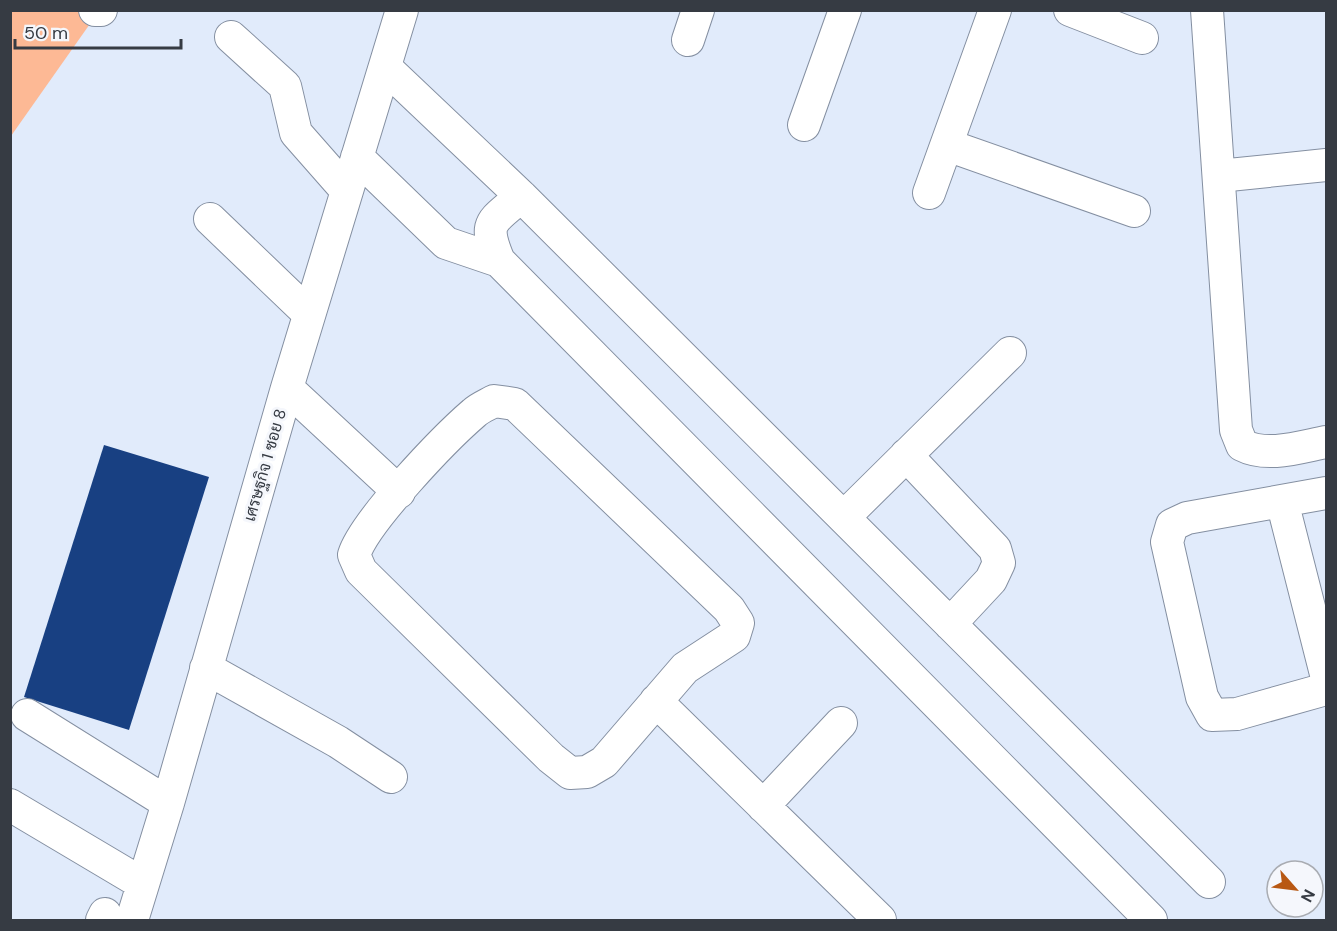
<svg xmlns="http://www.w3.org/2000/svg" width="1337" height="931" font-family="'DM Sans',Sarabun,sans-serif">
<style>
.green{fill:#fdb995}
.building{fill:#184082}
.lines{fill:none;stroke-linecap:round;stroke-linejoin:round}
.minor-casing{stroke:#848fa1;stroke-width:34}
.minor{stroke:#fff;stroke-width:32}
.labels{text-anchor:middle;dominant-baseline:central;stroke-width:6;stroke-linejoin:round;paint-order:stroke}
.street-label{font-size:16px;fill:#363b43;stroke:#f5f7fc}
</style>
<rect width="100%" height="100%" fill="#e1ebfb"/>
<path class="green" d="M11,11H99L11,136Z"/>
<path class="building" d="M104,445L209,477L129,730L24,697Z"/>
<g class="lines">
<g class="minor-casing">
<path id="minor" d="M95,10H101
M1070,10L1142,38
M1207,10L1236,430L1242,445C1267,458 1300,447 1326,442
M231,37L285,86L296,133L347,191
M688,40L698,10
M386,68L521,196L1209,882
M804,125L845,10
M947,145L1134,211
M357,157L446,243L499,261
M1219,176L1326,165
M929,193L995,10
M521,196C492,223 482,220 499,261L1151,920
M210,219L309,314
M287,388L399,492
M494,401L515,404L729,609L738,623L734,636L685,668L604,762L587,772L570,773L551,758L361,571L354,555C364,522 445,438 474,413C479,408 487,405 494,401Z
M906,455L995,549L999,563L991,580L950,624
M1326,493L1187,518L1172,525L1167,542L1202,697L1212,715L1237,714L1326,689
M1282,501L1326,674
M844,517L1010,353
M206,668L338,742L391,777
M656,701L880,920
M27,715L168,803
M10,805L143,884
M763,806L841,723
M102,920L105,914
M132,920L168,803L287,388L402,10"/>
</g>
<use href="#minor" class="minor"/>
</g>
<g class="labels">
<g class="street-label">
<text transform="translate(265 465) rotate(-74)">เศรษฐกิจ 1 ซอย 8</text>
</g>
</g>
<rect width="1337" height="931" fill="none" stroke="#363b43" stroke-width="24"/>
<g transform="translate(1295 889) rotate(118)"><circle r="28" fill="#f5f7fc" stroke="#a9acb2" stroke-width="1.5"/>
<path d="M0-4.5L10 22L0 15L-10 22Z" fill="#b85813"/>
<text y="-9" font-size="16" font-weight="bold" text-anchor="middle" fill="#363b43">N</text>
</g>
<path d="M15 39v9h166v-9" fill="none" stroke="#363b43" stroke-width="3"/>
<text x="24" y="39" font-size="18" fill="#363b43" stroke="#f5f7fc" stroke-width="4.5" paint-order="stroke">50 m</text>
</svg>
